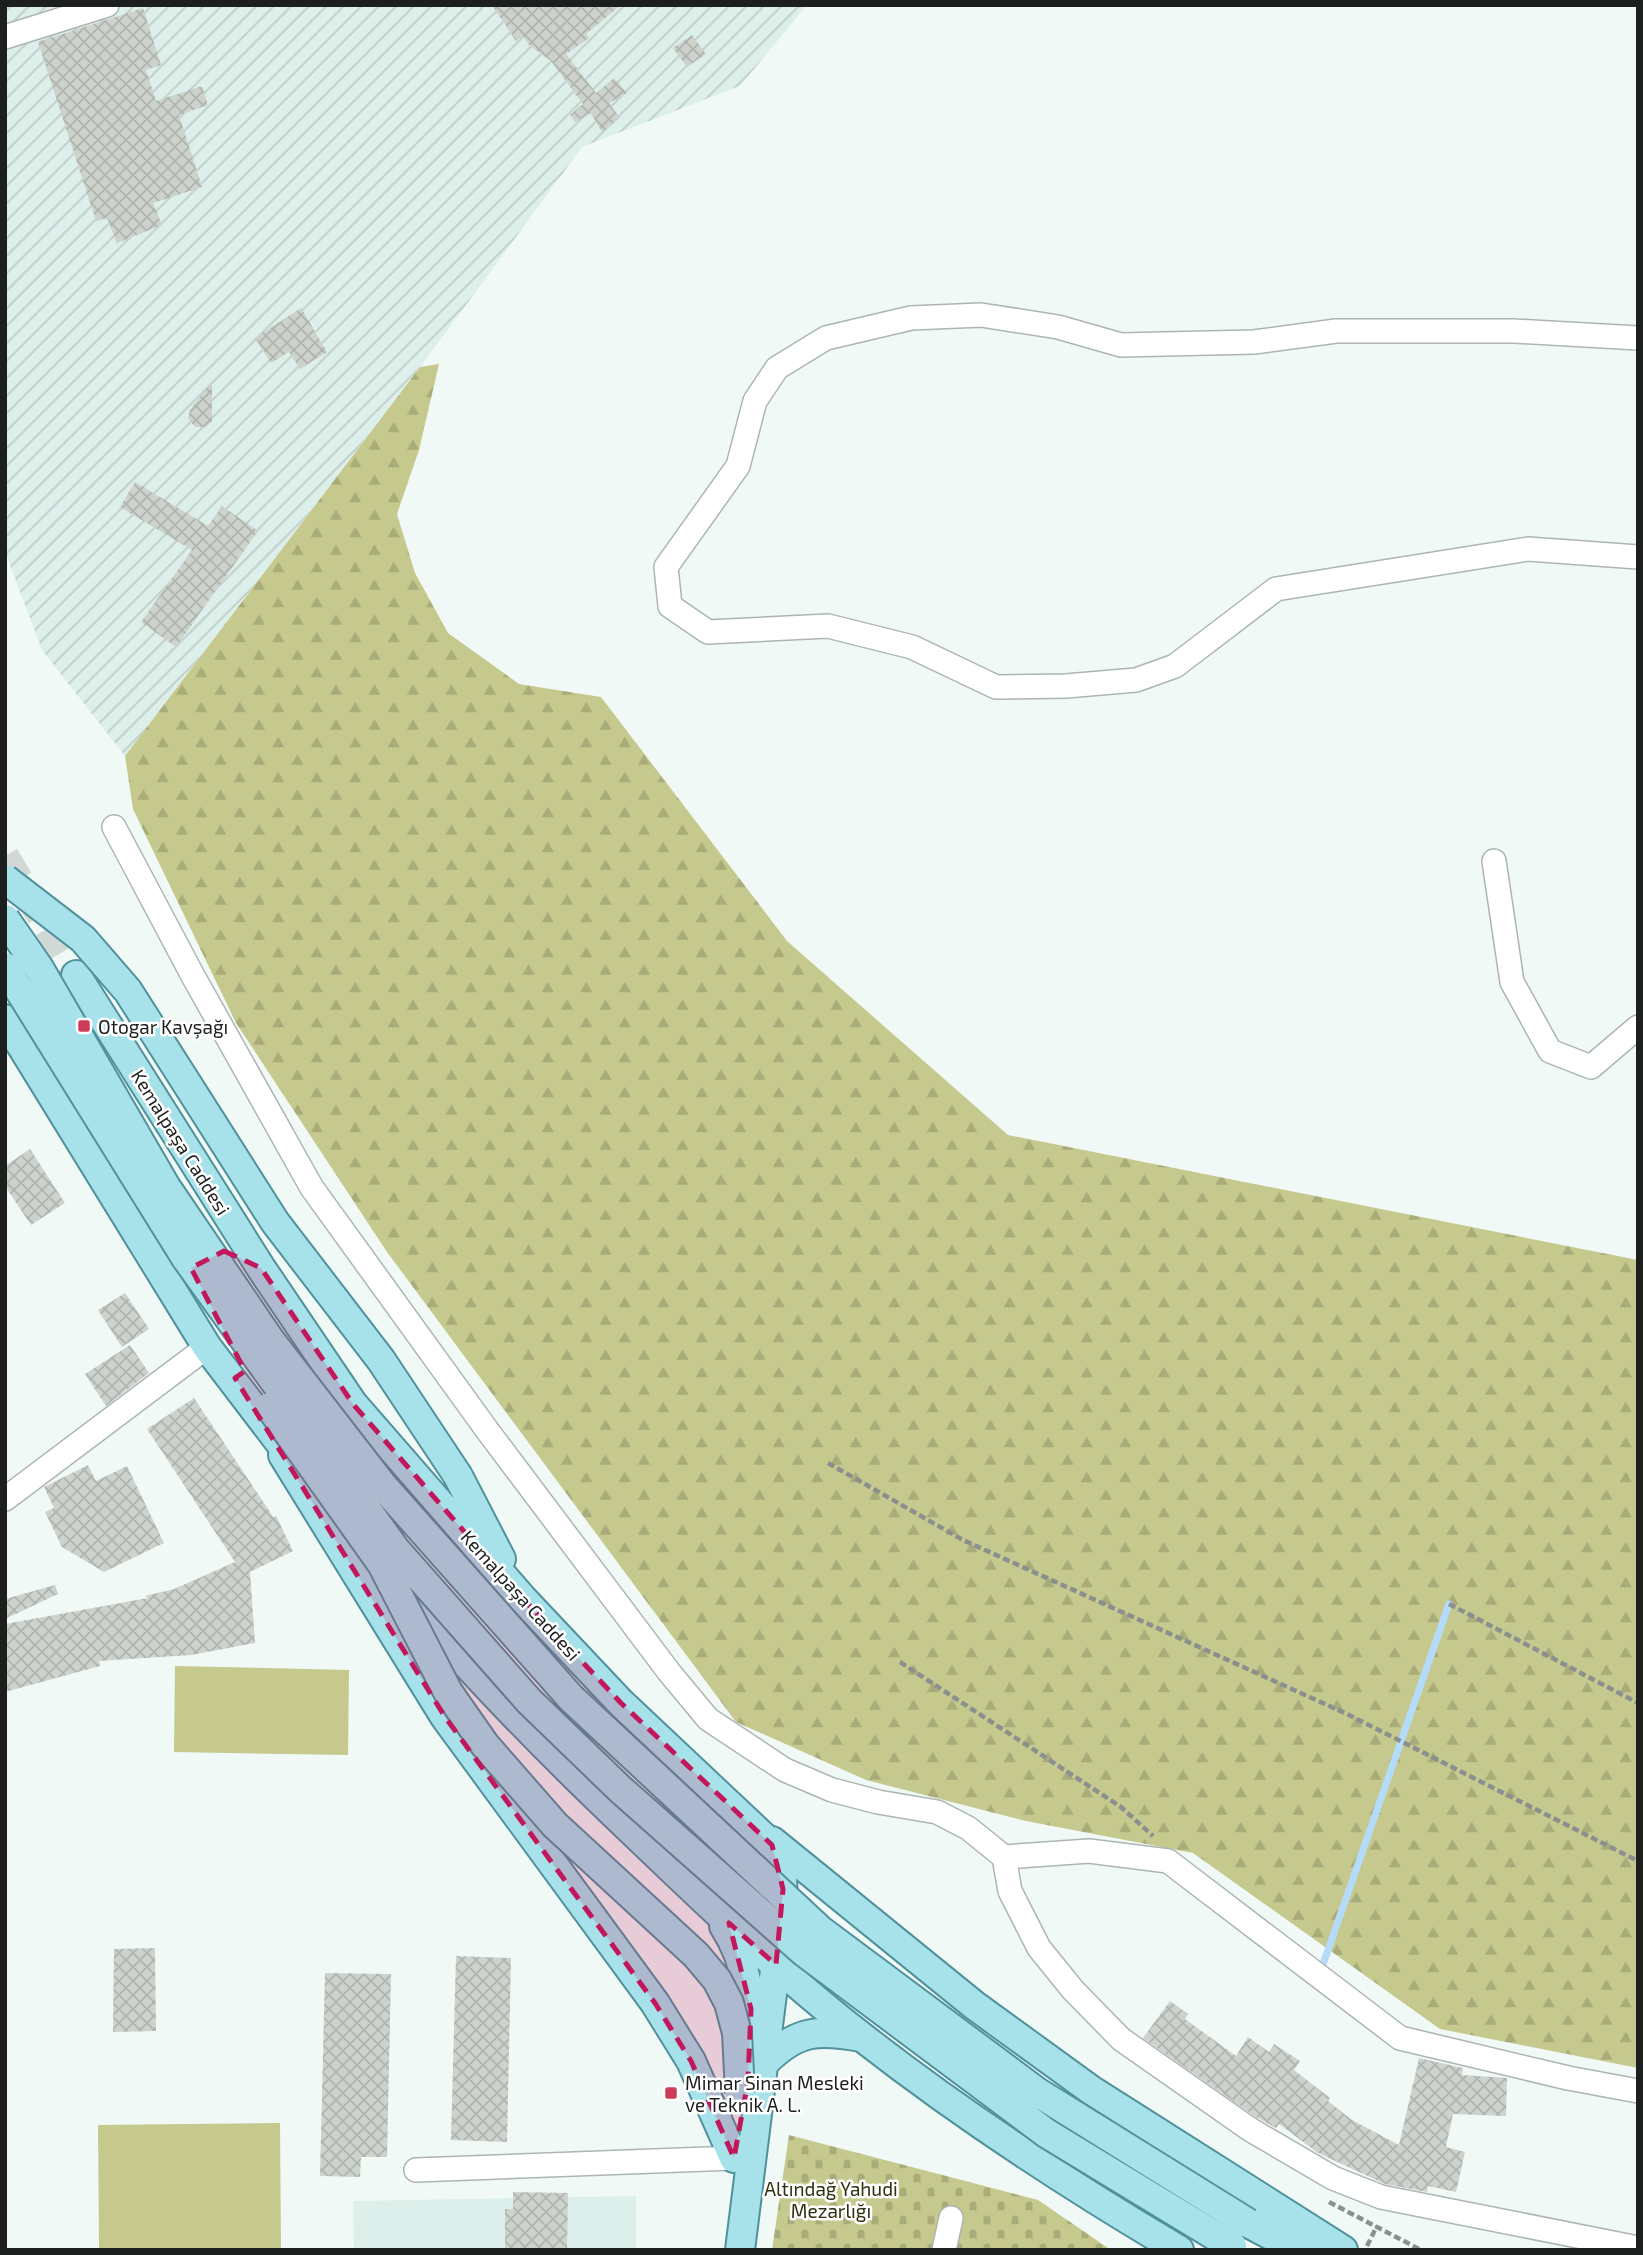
<svg xmlns="http://www.w3.org/2000/svg" width="1643" height="2255" font-family="'Exo 2',sans-serif">
<style>
.built{fill:#ddefea}
.industrial{fill:url(#industrial-furrows)}
.forest{fill:url(#forest-firs)}
.cemetery{fill:url(#cemetery-stones)}
.pitch{fill:#c5c98d}
.lines{fill:none;stroke-linecap:round;stroke-linejoin:round}
.stream{stroke:#b4dcfa;stroke-width:7}
.building{fill:url(#building-cross-hatch)}
.major-tunnel{stroke:#d1d8d6;stroke-width:28;stroke-dasharray:28 14;stroke-linecap:butt}
.minor-casing{stroke:#adb5b2;stroke-width:26}
.major-casing{stroke:#50919b;stroke-width:32}
.path{stroke:#8a908e;stroke-width:4.5;stroke-dasharray:7 3.5;stroke-linecap:butt}
.minor{stroke:#fff;stroke-width:23}
.major{stroke:#a7e2eb;stroke-width:28}
.major-bridge-casing{stroke:#50919b;stroke-width:32;stroke-linecap:butt}
.major-bridge{stroke:#a7e2eb;stroke-width:28}
.marked{fill:#c2185b;fill-opacity:0.2;stroke:#c2185b;stroke-width:5;stroke-dasharray:14 9;stroke-linejoin:round}
.poi-dot{fill:#cc3c59;stroke:#fff;stroke-width:2.5}
.labels{text-anchor:middle;dominant-baseline:central;stroke-width:5;stroke-linejoin:round;paint-order:stroke}
.poi-label{font-size:19px;fill:#1c1f1e;stroke:#fff;text-anchor:start}
.street-label{font-size:19px;fill:#1c1f1e;stroke:#fff}
.park-label{font-size:19px;fill:#2f300f;stroke:#fff}
</style>
<defs>
<pattern id="industrial-furrows" width="10" height="10" patternUnits="userSpaceOnUse" patternTransform="scale(1.75)"><rect width="10" height="10" fill="#ddefea"/><path d="M-1 1l2-2M0 10L10 0M9 11l2-2" fill="none" stroke="#bdccc8"/></pattern>
<pattern id="forest-firs" width="22" height="20" patternUnits="userSpaceOnUse" patternTransform="scale(1.75)"><rect width="22" height="20" fill="#c5c98d"/><path d="M5 1l3.5 6h-7zM16 11l3.5 6h-7z" fill="#a9ac79"/></pattern>
<pattern id="cemetery-stones" width="16" height="16" patternUnits="userSpaceOnUse" patternTransform="scale(1.75)"><rect width="16" height="16" fill="#c5c98d"/><path d="M2 7V4a2 2 0 0 1 4 0v3zM10 15v-3a2 2 0 0 1 4 0v3z" fill="#a9ac79"/></pattern>
<pattern id="building-cross-hatch" width="8" height="8" patternUnits="userSpaceOnUse" patternTransform="scale(1.75)"><rect width="8" height="8" fill="#cdd2cc"/><path d="M0 0l8 8M0 8l8-8" fill="none" stroke="#afb4af"/></pattern>
</defs>
<rect width="100%" height="100%" fill="#f1f9f7"/>
<path class="built" d="M636,2196V2250H354L353,2201Z"/>
<path class="industrial" d="M5,5H807L740,86L582,147L450,327L125,756L42,650L5,552Z"/>
<path class="forest" d="M439,364L419,450L397,514L415,573L448,633L519,684L601,697L787,941L1008,1135L1638,1260V2068L1440,2029L1193,1853L1026,1821L866,1780L736,1722L387,1252L236,1023L133,809L125,756L420,367Z"/>
<path class="cemetery" d="M789,2135L1038,2200L1111,2250H772Z"/>
<path class="pitch" d="M175,1666L349,1670L348,1755L174,1752Z
M280,2123L281,2250H99L98,2125Z"/>
<g class="lines">
<path class="stream" d="M1320,1973L1449,1604"/>
</g>
<path class="building" d="M492,5H621L586,34L589,38L566,54L596,93L614,78L627,93L609,103L620,118L602,132L591,113L575,122L570,115L583,104L551,61L529,45L523,36L516,41Z
M143,8L161,65L146,70L156,101L202,86L208,105L179,115L202,187L153,203L162,225L117,243L107,218L96,221L38,42Z
M692,35L706,54L687,67L673,48Z
M301,308L327,352L300,369L289,352L271,363L255,338Z
M212,381V421L206,427H195L188,418L190,410Z
M135,482L208,526L222,506L258,531L176,647L141,622L192,550L120,507Z
M30,1149L65,1203L31,1225L5,1186V1166Z
M125,1293L149,1329L122,1347L98,1310Z
M130,1345L149,1373L106,1406L85,1374Z
M194,1398L274,1518L276,1516L293,1551L250,1572L255,1643L191,1655L99,1661L100,1666L5,1692V1624L148,1598L145,1596L174,1589L235,1562L147,1429Z
M88,1465L96,1481L127,1466L164,1543L104,1572L62,1547L45,1512L54,1508L44,1487Z
M55,1585L58,1594L5,1619V1599Z
M155,1948L156,2031L113,2032L114,1949Z
M456,1956L511,1958L507,2142L451,2140Z
M325,1973L391,1974L387,2157H361L360,2177L320,2176Z
M1170,2001L1188,2014L1185,2019L1236,2056L1248,2037L1269,2052L1274,2044L1300,2061L1294,2070L1330,2098L1328,2101L1352,2120L1399,2145L1419,2058L1463,2068L1462,2075L1507,2078L1506,2116L1453,2114L1446,2147L1465,2152L1456,2192L1428,2186L1427,2192L1385,2184L1318,2153L1279,2124L1276,2128L1256,2117L1143,2038Z
M513,2192L568,2193L567,2250H505V2209H513Z"/>
<g class="lines">
<path class="major-tunnel" d="M5,856L76,975"/>
<g class="minor-casing">
<path id="minor" d="M5,37L107,5
M1638,338L1514,331H1336L1254,342L1121,345L1058,327L981,315L911,318L826,338L777,368L755,401L738,466L666,567L670,606L708,632L828,626L912,647L996,687L1066,686L1136,680L1175,666L1276,589L1528,549L1638,557
M114,827L193,976L312,1188L487,1430L669,1672L708,1719L785,1770L832,1790L878,1802L937,1812L968,1828L1004,1857L1010,1891L1039,1948L1073,1990L1121,2039L1251,2130L1333,2178L1381,2197L1638,2248
M1494,861L1512,982L1550,1051L1591,1067L1638,1027
M5,1499L207,1347
M1004,1857L1089,1851L1168,1861L1400,2038L1568,2078L1638,2091
M416,2170L734,2158
M944,2250L951,2218"/>
</g>
<g class="major-casing">
<path id="major" d="M76,975L261,1268L353,1404L522,1598L621,1703L772,1845L782,1874L783,1906L740,2250
M5,1019L207,1347L300,1469
M283,1455L445,1717L655,2003L691,2061L734,2158
M458,1476L501,1559
M403,1591C474,1677 553,1756 633,1832C707,1903 781,1974 862,2037C963,2116 1069,2185 1179,2250
M772,1841L974,2005L1091,2090L1343,2250
M724,1926C749,1964 752,2007 750,2051
M765,2062C797,2030 818,2029 861,2037
M1248,2223L1299,2250"/>
</g>
<path class="path" d="M828,1463L963,1540L1347,1714L1638,1861
M1449,1604L1638,1703
M900,1662L1121,1807L1153,1836
M1329,2202L1421,2250
M1367,2246L1377,2226"/>
<use href="#minor" class="minor"/>
<use href="#major" class="major"/>
<g class="major-bridge-casing">
<path id="major-bridge" d="M5,879L83,939L128,991L275,1222L381,1360L458,1476
M5,919L39,968L166,1187L270,1340L383,1486L571,1698L820,1930L1037,2092L1248,2223
M5,967L186,1258L395,1549L529,1701L620,1789L804,1952L1046,2133L1232,2246
M270,1407L382,1564L448,1692L485,1745L555,1825L696,1955L717,1980L729,2003L737,2033L740,2093"/>
</g>
<use href="#major-bridge" class="major-bridge"/>
</g>
<path class="marked" d="M224,1251L261,1268L353,1404L522,1598L621,1703L772,1845L783,1889L776,1965L729,1923L751,2009L748,2081L734,2158L691,2061L655,2003L445,1717L235,1378L245,1371L191,1268Z"/>
<g class="poi-dot">
<rect x="77" y="1019" width="14" height="14" rx="3.5"/>
<rect x="664" y="2086" width="14" height="14" rx="3.5"/>
</g>
<g class="labels">
<g class="poi-label">
<text x="98" y="1026">Otogar Kavşağı</text>
<text x="685" y="2082">Mimar Sinan Mesleki<tspan x="685" dy="22">ve Teknik A. L.</tspan></text>
</g>
<g class="street-label">
<text transform="translate(181 1142) rotate(58)">Kemalpaşa Caddesi</text>
<text transform="translate(521 1595) rotate(48)">Kemalpaşa Caddesi</text>
</g>
<g class="park-label">
<text x="831" y="2188">Altındağ Yahudi<tspan x="831" dy="22">Mezarlığı</tspan></text>
</g>
</g>
<rect width="1643" height="2255" fill="none" stroke="#1c1f1e" stroke-width="14"/>
</svg>
